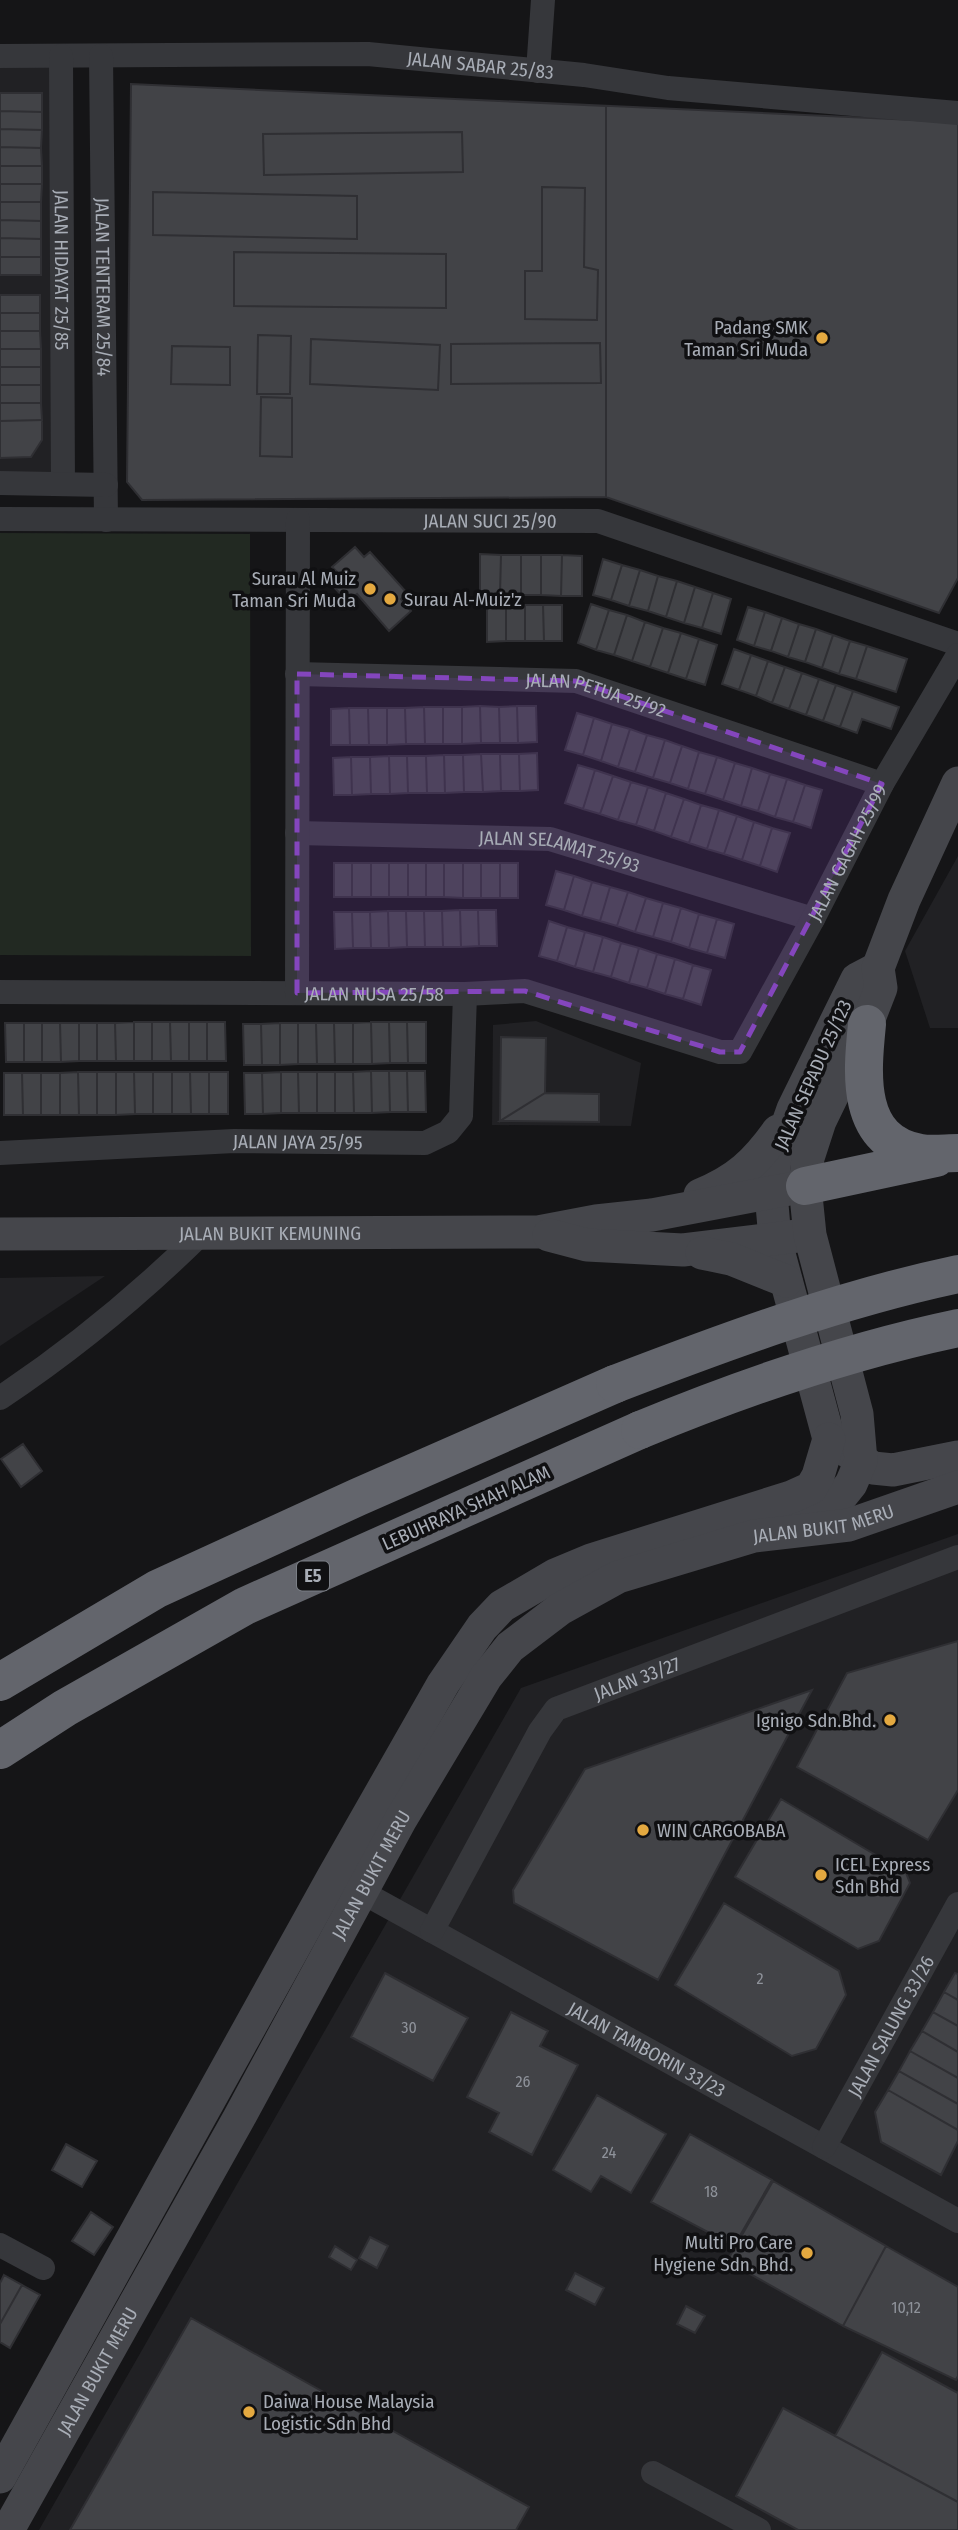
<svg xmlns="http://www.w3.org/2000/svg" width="958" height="2530" font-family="'Fira Sans Condensed',sans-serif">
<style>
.built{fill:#212124}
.green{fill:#222922}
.building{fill:#424347;stroke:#2f2f33;stroke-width:2}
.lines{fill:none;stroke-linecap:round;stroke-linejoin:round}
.street{stroke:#36373b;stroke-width:24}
.secondary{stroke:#45464b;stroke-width:33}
.highway{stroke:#63656c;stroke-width:38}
.highway-bridge{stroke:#63656c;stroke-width:38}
.marked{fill:#8446bd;fill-opacity:0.2;stroke:#8446bd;stroke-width:5;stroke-dasharray:14 9;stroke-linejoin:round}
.poi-dot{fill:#e4a940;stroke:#101012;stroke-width:2.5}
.labels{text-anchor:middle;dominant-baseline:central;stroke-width:7;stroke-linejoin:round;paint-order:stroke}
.number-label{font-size:16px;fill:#8e929a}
.shield{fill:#101012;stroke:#7a7e85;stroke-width:2}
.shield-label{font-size:18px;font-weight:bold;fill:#a8adb6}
.street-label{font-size:19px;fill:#a8adb6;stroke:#101012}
.poi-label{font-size:19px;fill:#a8adb6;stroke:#101012;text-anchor:end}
</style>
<rect width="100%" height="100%" fill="#151517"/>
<path class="built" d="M54,64L56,477L0,476V65Z
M958,856V1028H930L905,951Z
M536,1021L641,1063L631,1126L492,1125L493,1025Z
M105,1276L0,1346V1278Z
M958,1534V2530H39L521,1688Z"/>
<path class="green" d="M0,533L250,534L251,956L0,955Z"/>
<path class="building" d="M131,84L958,122V578L939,613L606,497L142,500L127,482Z
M131,84L606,106V497L142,500L127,482Z
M0,93H42V112L0,111Z
M0,111L42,112V130L0,129Z
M0,129L42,130L41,148L0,147Z
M462,132L463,172L264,175L263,134Z
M0,147L41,148L42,166H0Z
M0,166H42V184H0Z
M0,184H42L41,202H0Z
M542,187L585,188L584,267L598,270L597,320L525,319V271H542Z
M153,192L357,196V239L153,235Z
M0,202H41V221L0,220Z
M0,220L41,221V239L0,238Z
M0,238L41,239V257H0Z
M234,252L446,254V308L234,306Z
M0,257H41V275H0Z
M0,295H40V313H0Z
M0,313H40V331H0Z
M0,331H40L41,349H0Z
M258,335L291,336L290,394H257Z
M311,339L440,345L438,390L310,384Z
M600,343L601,383L451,384V344Z
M172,346L230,347V385L171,384Z
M0,349H41V367H0Z
M0,367H41V385H0Z
M0,385H41V403H0Z
M261,397L292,398V457L260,456Z
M0,403H41L42,420L0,421Z
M42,420V440L31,457L0,458V421Z
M355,547L364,557L370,552L407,593L401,599L411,611L389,631L357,594L348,602L332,585L342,577L332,567Z
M480,554L501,555L500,594H480Z
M501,555H521V595L500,594Z
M521,555H541V595H521Z
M541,555H562L561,596L541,595Z
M562,555L582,556V596H561Z
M603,559L622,565L611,600L593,595Z
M622,565L640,570L629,606L611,600Z
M640,570L658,576L648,611L629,606Z
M658,576L677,581L666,617L648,611Z
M677,581L695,587L684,623L666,617Z
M695,587L713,593L702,628L684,623Z
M713,593L731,599L721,634L702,628Z
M591,604L609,610L596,650L578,643Z
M487,605H506V641L487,642Z
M506,605H525V641H506Z
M525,605H543L544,641H525Z
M543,605H562V641H544Z
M748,607L765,612L754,646L737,640Z
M609,610L627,615L614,655L596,650Z
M765,612L782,618L771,651L754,646Z
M627,615L645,622L632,661L614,655Z
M782,618L799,624L788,657L771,651Z
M645,622L663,628L650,667L632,661Z
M799,624L816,629L805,662L788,657Z
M663,628L681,633L668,673L650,667Z
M816,629L833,635L822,668L805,662Z
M681,633L699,639L686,679L668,673Z
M833,635L850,641L839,674L822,668Z
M699,639L717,645L705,685L686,679Z
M850,641L867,646L856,679L839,674Z
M867,646L907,659L896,692L856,679Z
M734,649L751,655L739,690L722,684Z
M751,655L768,661L756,696L739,690Z
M768,661L785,667L772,703L756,696Z
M785,667L802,673L789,709L772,703Z
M802,673L819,679L806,715L789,709Z
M819,679L836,685L823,721L806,715Z
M836,685L853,691L840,727L823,721Z
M853,691L899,707L891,729L862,719L857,733L840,727Z
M480,706L481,743L462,744V707Z
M480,706L499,707L500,743H481Z
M517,706H536L537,742L518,743Z
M517,706L518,743H500L499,707Z
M424,707L425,744H406L405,708Z
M424,707H443V744H425Z
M443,707H462V744H443Z
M349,708L350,745H331V709Z
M349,708H368L369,745H350Z
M368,708H387V745H369Z
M387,708H405L406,744L387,745Z
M577,713L594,718L583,755L565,750Z
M594,718L612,724L601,761L583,755Z
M612,724L630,729L618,767L601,761Z
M630,729L647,735L635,772L618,767Z
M647,735L665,740L653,778L635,772Z
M665,740L682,746L670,783L653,778Z
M682,746L699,752L688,789L670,783Z
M699,752L717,757L705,794L688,789Z
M537,753L538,790L520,791L519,754Z
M481,754H500L501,791L483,792Z
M481,754L483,792H464L463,755Z
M500,754H519L520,791H501Z
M444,755H463L464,792L445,793Z
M444,755L445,793H427L426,756Z
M389,756H407L408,793L390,794Z
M389,756L390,794H371L370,757Z
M407,756H426L427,793H408Z
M351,757L352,795H334L333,758Z
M351,757H370L371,794L352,795Z
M717,757L735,763L723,800L705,794Z
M735,763L752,768L741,806L723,800Z
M578,765L595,770L583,809L565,803Z
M752,768L770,774L758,811L741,806Z
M595,770L613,776L600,814L583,809Z
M770,774L787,779L775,817L758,811Z
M613,776L631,782L618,820L600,814Z
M787,779L805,785L793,822L775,817Z
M631,782L648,787L636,825L618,820Z
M805,785L822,790L811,828L793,822Z
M648,787L666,793L654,831L636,825Z
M666,793L684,799L671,837L654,831Z
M684,799L701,805L689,843L671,837Z
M701,805L719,810L707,849L689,843Z
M719,810L737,816L724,854L707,849Z
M737,816L754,822L742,860L724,854Z
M754,822L772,828L760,866L742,860Z
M772,828L790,833L777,872L760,866Z
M334,863H352V897H334Z
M352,863H371V897H352Z
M371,863H389V897H371Z
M389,863H408V897H389Z
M408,863H426V897H408Z
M426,863H444V897H426Z
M444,863H463V898L444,897Z
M463,863H481V898H463Z
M481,863H500V898H481Z
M500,863H518V898H500Z
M556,871L574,876L564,910L546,905Z
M574,876L592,882L582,916L564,910Z
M592,882L610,887L600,921L582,916Z
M610,887L628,892L617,926L600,921Z
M628,892L646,898L635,932L617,926Z
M646,898L663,903L653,937L635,932Z
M663,903L681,908L671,942L653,937Z
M681,908L699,914L689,948L671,942Z
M460,910H478L479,946L461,947Z
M460,910L461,947H443L442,911Z
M478,910H496L497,946H479Z
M388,911H406L407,947L389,948Z
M388,911L389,948H371L370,912Z
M406,911H424L425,947H407Z
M424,911H442L443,947H425Z
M334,912H352L353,948L335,949Z
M352,912H370L371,948H353Z
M699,914L717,919L707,953L689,948Z
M717,919L734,924L725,958L707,953Z
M549,921L567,927L557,961L539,956Z
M567,927L585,932L575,967L557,961Z
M585,932L603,937L593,972L575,967Z
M603,937L621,943L611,977L593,972Z
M621,943L639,948L629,983L611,977Z
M639,948L657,954L647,988L629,983Z
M657,954L675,959L665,994L647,988Z
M675,959L693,965L683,999L665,994Z
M693,965L711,970L701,1005L683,999Z
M134,1022H152V1061H134Z
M134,1022V1061H116L115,1023Z
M152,1022H170L171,1061H152Z
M170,1022H189V1061H171Z
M189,1022H207V1061H189Z
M207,1022H225L226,1061H207Z
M371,1022L372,1064H353V1023Z
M371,1022H389L390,1063L372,1064Z
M389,1022H407L408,1063H390Z
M407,1022H426V1063H408Z
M5,1023H24V1062H6Z
M24,1023H42V1062H24Z
M42,1023H60L61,1062H42Z
M60,1023H79V1061L61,1062Z
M79,1023H97V1061H79Z
M97,1023H115L116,1061H97Z
M280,1023V1065H262L261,1024Z
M280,1023H298V1064L280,1065Z
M298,1023H316L317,1064H298Z
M316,1023H334L335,1064H317Z
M334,1023H353V1064H335Z
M243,1024H261L262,1065H244Z
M501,1037L546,1038L545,1093L500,1121Z
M371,1071H389L390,1112L372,1113Z
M371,1071L372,1113H354L353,1072Z
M389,1071H407L408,1112H390Z
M407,1071H425L426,1112H408Z
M78,1072H97V1115H79Z
M78,1072L79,1115H60V1073Z
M97,1072H116V1115H97Z
M116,1072H134L135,1114L116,1115Z
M134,1072H153V1114H135Z
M153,1072H172V1114H153Z
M172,1072H190L191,1114H172Z
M190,1072H209V1114H191Z
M209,1072H228V1114H209Z
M281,1072H298L299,1113H281Z
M281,1072V1113L263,1114L262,1073Z
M298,1072H317V1113H299Z
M317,1072H335V1113H317Z
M335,1072H353L354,1113H335Z
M4,1073H22L23,1115H4Z
M22,1073H41V1115H23Z
M41,1073H60V1115H41Z
M244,1073H262L263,1114H245Z
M545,1093L599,1094V1122L500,1121Z
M23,1444L42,1471L21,1487L1,1459Z
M958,1641V1790L928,1840L797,1767L847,1673Z
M812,1690L658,1980L514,1903L513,1890L585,1769Z
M781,1799L906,1873L910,1883L879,1941L858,1949L735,1877Z
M724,1903L839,1971L846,1995L816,2049L792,2056L675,1985Z
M385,1973L468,2018L433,2081L351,2037Z
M955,1973L958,1974V2000L944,1992Z
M944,1992L958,2000V2026L933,2012Z
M511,2012L548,2031L540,2046L578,2065L532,2155L489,2132L499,2113L467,2097Z
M933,2012L958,2026V2052L922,2031Z
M922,2031L958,2052V2078L910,2051Z
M910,2051L958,2078V2104L899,2071Z
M899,2071L958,2104V2130L888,2090Z
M888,2090L958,2130V2141L941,2175L881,2142L875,2112Z
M597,2095L666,2134L631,2193L601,2176L591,2192L553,2170Z
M690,2134L772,2180L734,2246L651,2202Z
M66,2144L97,2161L82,2187L52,2170Z
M773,2181L886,2246L843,2326L727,2261Z
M91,2212L113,2227L94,2255L72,2241Z
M370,2237L388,2246L377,2268L359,2258Z
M335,2246L357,2260L351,2270L329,2257Z
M886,2246L958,2287V2376L956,2380L843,2326Z
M575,2273L604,2288L595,2305L566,2290Z
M4,2275L22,2285L0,2324V2283Z
M22,2285L40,2295L10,2348L0,2342V2324Z
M686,2306L705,2316L695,2333L677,2324Z
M191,2318L529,2507L516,2530H70Z
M882,2352L958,2393V2502L835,2436Z
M783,2408L958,2502V2530H798L736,2496Z"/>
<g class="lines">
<g class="street">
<path id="s1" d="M0,56L368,54L584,75L668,88L958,113"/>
<path id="s2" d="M61,56L63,484"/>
<path id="s3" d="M101,56L106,520"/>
<path d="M538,71L543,0"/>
<path d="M0,483L106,485"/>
<path id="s4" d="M0,519L598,521L958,644"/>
<path id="s5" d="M297,674L576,681L882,784"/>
<path id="s6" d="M297,833L550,839L813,919"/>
<path id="s7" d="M0,992L465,994L525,991L720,1052H740L813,919L882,784L958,655"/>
<path d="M297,993L298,520"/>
<path id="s8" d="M0,1153L234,1141L425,1143L448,1132L461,1116L465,994"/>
<path d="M0,1398C72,1350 139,1295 201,1234"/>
<path id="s9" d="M349,1885L958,2221"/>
<path id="s10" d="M432,1931L540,1731L556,1709L958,1557"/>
<path id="s11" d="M824,2147L958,1904"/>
<path d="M0,2245L43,2268"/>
<path d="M653,2473L759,2530"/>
</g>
<g class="secondary">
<path d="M878,968L857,979L793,1109L775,1160L771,1193L775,1239L829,1439L873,1468L893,1470L958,1457"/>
<path d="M700,1195C737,1180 755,1163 778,1131"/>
<path id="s12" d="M0,1234L538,1232L596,1221L652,1215L805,1186"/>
<path d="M549,1235L587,1245L683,1250L797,1236"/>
<path d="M702,1253L731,1259L786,1281"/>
<path d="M797,1523L814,1518L835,1504L851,1484L861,1461L857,1414L810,1235L805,1186L808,1158L820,1121L867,1024L881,988L878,968L904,900L958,783"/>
<path d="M0,2477L333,1877L443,1684L482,1627L502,1606L555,1575L591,1560L791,1497L811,1488L818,1476L829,1439"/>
<path id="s13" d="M8,2530L239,2118L401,1819L486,1677L510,1647L560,1609L618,1577L754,1536L849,1525L958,1487"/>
</g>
<path class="highway" d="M867,1024C862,1074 855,1141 920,1153C932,1155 946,1153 958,1153
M805,1186L936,1158
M0,1682L157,1589L358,1497L615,1384
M0,1750L65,1708L245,1606L640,1430"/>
<path class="highway-bridge" d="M615,1384C727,1341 840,1299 958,1274
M640,1430C744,1387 848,1351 958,1328"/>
</g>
<path class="marked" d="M297,674L576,681L882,784L740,1052H720L525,991L297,993Z"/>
<g class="poi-dot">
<circle cx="822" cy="338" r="7"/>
<circle cx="370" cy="589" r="7"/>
<circle cx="390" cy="599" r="7"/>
<circle cx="890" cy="1720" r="7"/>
<circle cx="643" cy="1830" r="7"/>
<circle cx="821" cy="1875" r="7"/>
<circle cx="807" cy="2253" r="7"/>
<circle cx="249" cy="2412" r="7"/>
</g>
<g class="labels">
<g class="number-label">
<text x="760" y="1978">2</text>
<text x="409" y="2027">30</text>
<text x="523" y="2081">26</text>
<text x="609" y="2152">24</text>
<text x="711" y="2191">18</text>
<text x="906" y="2307">10,12</text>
</g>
<rect class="shield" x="297" y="1561.5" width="32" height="29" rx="5"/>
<g class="shield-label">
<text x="313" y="1576">E5</text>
</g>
<g class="street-label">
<text stroke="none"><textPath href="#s1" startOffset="481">JALAN SABAR 25/83</textPath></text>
<text stroke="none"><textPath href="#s2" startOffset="214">JALAN HIDAYAT 25/85</textPath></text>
<text stroke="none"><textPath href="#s3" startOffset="231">JALAN TENTERAM 25/84</textPath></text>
<text stroke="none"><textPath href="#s4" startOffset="490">JALAN SUCI 25/90</textPath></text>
<text stroke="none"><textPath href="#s5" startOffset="301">JALAN PETUA 25/92</textPath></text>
<text stroke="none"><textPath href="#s7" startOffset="976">JALAN GAGAH 25/99</textPath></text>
<text stroke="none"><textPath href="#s6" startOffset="264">JALAN SELAMAT 25/93</textPath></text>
<text stroke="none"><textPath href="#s7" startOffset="374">JALAN NUSA 25/58</textPath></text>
<text transform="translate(813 1075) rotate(-66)">JALAN SEPADU 25/123</text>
<text stroke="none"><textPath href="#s8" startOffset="298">JALAN JAYA 25/95</textPath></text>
<text stroke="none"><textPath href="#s12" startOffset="270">JALAN BUKIT KEMUNING</textPath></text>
<text transform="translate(466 1508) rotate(-24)">LEBUHRAYA SHAH ALAM</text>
<text stroke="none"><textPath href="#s13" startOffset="1358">JALAN BUKIT MERU</textPath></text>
<text stroke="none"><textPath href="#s10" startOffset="341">JALAN 33/27</textPath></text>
<text stroke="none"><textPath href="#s13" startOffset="749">JALAN BUKIT MERU</textPath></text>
<text stroke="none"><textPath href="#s11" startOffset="138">JALAN SALUNG 33/26</textPath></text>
<text stroke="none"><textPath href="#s9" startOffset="340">JALAN TAMBORIN 33/23</textPath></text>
<text stroke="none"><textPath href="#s13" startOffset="182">JALAN BUKIT MERU</textPath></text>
</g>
<g class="poi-label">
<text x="808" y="327">Padang SMK<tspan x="808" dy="22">Taman Sri Muda</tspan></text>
<text x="356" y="578">Surau Al Muiz<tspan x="356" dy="22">Taman Sri Muda</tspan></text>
<text x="404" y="599" text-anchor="start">Surau Al-Muiz'z</text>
<text x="876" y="1720">Ignigo Sdn.Bhd.</text>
<text x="657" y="1830" text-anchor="start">WIN CARGOBABA</text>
<text x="835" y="1864" text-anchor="start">ICEL Express<tspan x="835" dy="22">Sdn Bhd</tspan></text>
<text x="793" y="2242">Multi Pro Care<tspan x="793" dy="22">Hygiene Sdn. Bhd.</tspan></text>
<text x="263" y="2401" text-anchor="start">Daiwa House Malaysia<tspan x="263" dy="22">Logistic Sdn Bhd</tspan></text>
</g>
</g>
</svg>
